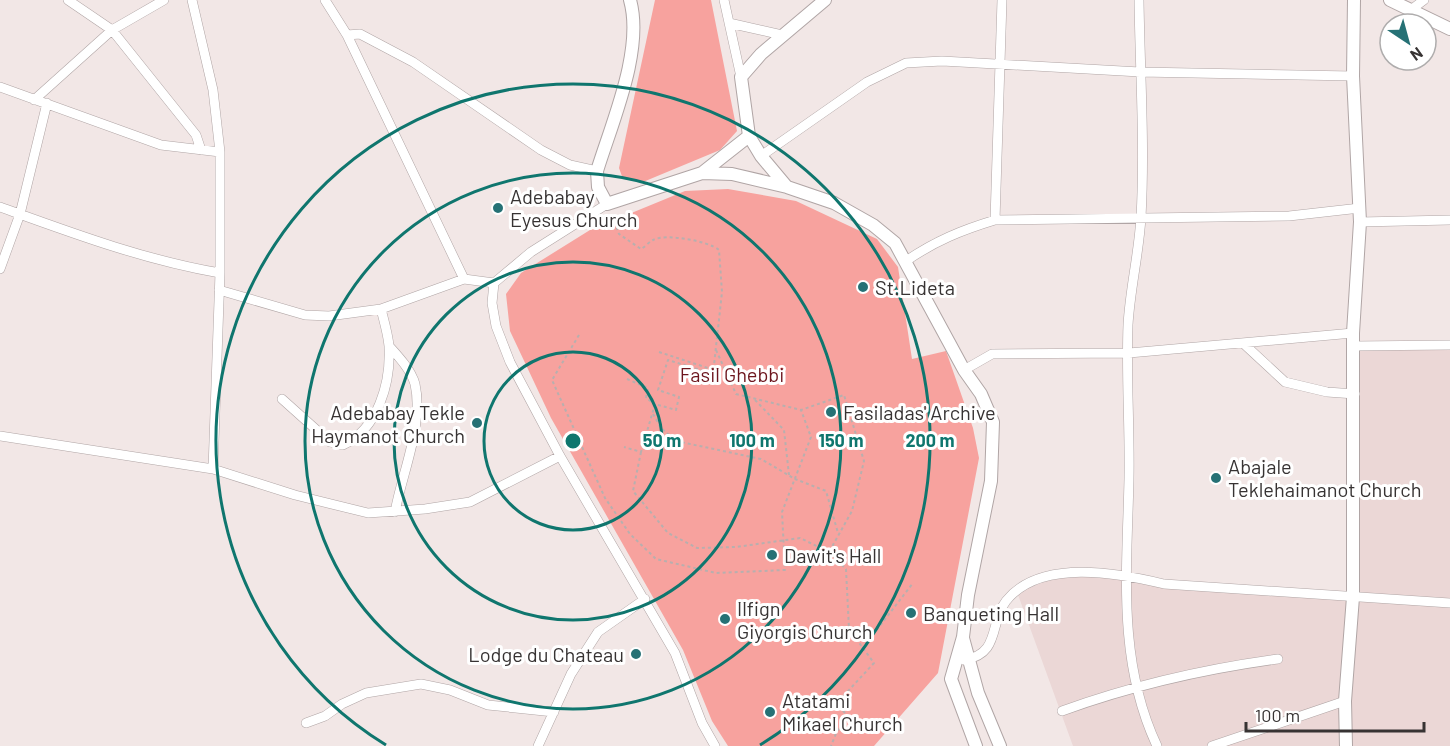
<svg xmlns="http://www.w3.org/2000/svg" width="1450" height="746" font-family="Barlow,sans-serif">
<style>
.built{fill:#ebd7d6}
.green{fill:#f7a29e}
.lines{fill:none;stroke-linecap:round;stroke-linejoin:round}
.minor-casing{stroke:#b0a5a5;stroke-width:10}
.tertiary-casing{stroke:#b0a5a5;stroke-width:14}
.path{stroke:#b8afae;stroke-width:2;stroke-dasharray:3 3;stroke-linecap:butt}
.minor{stroke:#fff;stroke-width:9}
.tertiary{stroke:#fff;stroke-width:12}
.ring{fill:none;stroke:#0f766e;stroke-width:3}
.poi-dot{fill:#267175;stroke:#fff;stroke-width:2}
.labels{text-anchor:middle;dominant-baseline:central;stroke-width:6;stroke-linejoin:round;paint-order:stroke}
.poi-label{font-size:20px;fill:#373333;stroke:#fff;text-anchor:start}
.park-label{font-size:20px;fill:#6d151d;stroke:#fff}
.centre{fill:#0f766e;stroke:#fff;stroke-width:3}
.ring-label{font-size:18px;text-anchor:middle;font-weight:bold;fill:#0f766e;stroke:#fff;stroke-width:6;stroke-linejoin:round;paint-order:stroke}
</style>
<rect width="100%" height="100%" fill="#f2e7e6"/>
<path class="built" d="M1450,345V746H1073L1017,592L1071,572L1164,584L1353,597L1354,346Z"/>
<path class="green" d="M655,0H711L737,131L720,150L643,182L623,179L619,168Z
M728,189L796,201L877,239L898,267L912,359L946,351L973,428L979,458L938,673L874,746H728L712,721L683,650L551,418L510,331L506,294L521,273L590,230L685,191Z"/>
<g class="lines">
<g class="minor-casing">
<path id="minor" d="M68,0L112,30L196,135L201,150
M192,0L213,90L220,152V273L213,469
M325,0L347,35L464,279
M724,0L741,77
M1139,0C1140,72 1145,146 1141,217C1139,253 1130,289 1128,325C1126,376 1130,428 1129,479C1127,571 1117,661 1157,746
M1412,9L1424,0
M729,23L782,35
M347,35L360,34L413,62L541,150L570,165L597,171
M0,87L161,145L220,152
M34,100L112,30L164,0
M761,156L867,82L906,63L942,61L1140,72L1353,76
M607,204L531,252L494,283L492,303L496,326L510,362L560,456L675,653L702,723L715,746
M0,207C72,233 144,260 220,273
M995,220L1002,0
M1360,222L1450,220
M906,261C935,241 962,230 995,220L1289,216L1360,208
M0,269L20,214L47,103
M219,290L305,315L329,316L381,309L464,279L494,283
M1244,344L1285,382L1327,392L1355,394
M389,346C399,357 411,370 415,384C424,425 402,473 395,512
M1354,346L1450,345
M964,370L992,354L1129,353L1353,333
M282,399L330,442L343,445C378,429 391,383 389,346C388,334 384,321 381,309
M0,436L213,469L295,495L368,513L425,509L470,502L560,456
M964,660C1001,654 989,623 1006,601C1040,558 1119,573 1164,584L1450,603
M1062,711C1131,686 1204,669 1278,659
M306,723L325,716L342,704L366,693L421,684L450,690L488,705L554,712
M538,746L571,674L598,632L645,599
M1212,746L1345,701"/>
</g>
<g class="tertiary-casing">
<path id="tertiary" d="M630,0C644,50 612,122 597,171L598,187L607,204L702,173L732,174L787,187L834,203L873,225L895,243L964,370L981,394L993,422L991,481L968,595L963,637L951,679L976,746
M1390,0L1450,29
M702,173L749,136
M787,187L761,156L749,136L741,77L761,54L825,0
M963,638L978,693L1000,746
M1346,746L1345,701L1353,597V333L1360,222L1353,76L1354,0"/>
</g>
<path class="path" d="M612,216L619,234L641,249C645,247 649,242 653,240C666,233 708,241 719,250L722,292L713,374L668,360L658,390L679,397L676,410L655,404L641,452L624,447
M579,335L552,380L605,498L630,534L656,559L716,573L785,570L782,512L811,437L801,410
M659,352L714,370
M627,379L648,388L646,398L655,404
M755,400L784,430L789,475
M653,414L661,428L676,441L761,459L795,479L826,491L838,533
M641,452L633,491L668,533L697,548L736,547L800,538L829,552L852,511L864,461L844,395L801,410L736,394L716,350
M829,552L846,569L849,629L874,663L836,704L849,717L837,731L831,746
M862,649L913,583"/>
<use href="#minor" class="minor"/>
<use href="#tertiary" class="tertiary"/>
</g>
<g class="ring">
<circle cx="573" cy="441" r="89"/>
<circle cx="573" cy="441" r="179"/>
<circle cx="573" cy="441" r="268"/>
<path d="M386 745A357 357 0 1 1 760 745"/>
</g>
<g class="poi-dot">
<circle cx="498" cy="208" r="6"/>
<circle cx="863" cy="287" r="6"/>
<circle cx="831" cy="412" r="6"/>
<circle cx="477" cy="423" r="6"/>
<circle cx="1216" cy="478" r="6"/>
<circle cx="772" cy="555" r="6"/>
<circle cx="911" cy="613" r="6"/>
<circle cx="725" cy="619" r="6"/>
<circle cx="636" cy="654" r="6"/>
<circle cx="770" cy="712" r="6"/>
</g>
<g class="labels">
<g class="poi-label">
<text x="510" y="196">Adebabay<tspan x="510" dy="23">Eyesus Church</tspan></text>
<text x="875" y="287">St.Lideta</text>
<text x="465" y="412" text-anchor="end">Adebabay Tekle<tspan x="465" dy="23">Haymanot Church</tspan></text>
<text x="843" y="412">Fasiladas' Archive</text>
<text x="1228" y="466">Abajale<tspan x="1228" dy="23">Teklehaimanot Church</tspan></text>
<text x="784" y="555">Dawit's Hall</text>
<text x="737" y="608">Ilfign<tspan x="737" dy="23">Giyorgis Church</tspan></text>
<text x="923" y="613">Banqueting Hall</text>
<text x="624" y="654" text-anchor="end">Lodge du Chateau</text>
<text x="782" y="700">Atatami<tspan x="782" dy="23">Mikael Church</tspan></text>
</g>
<g class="park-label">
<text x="732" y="374">Fasil Ghebbi</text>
</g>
</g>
<circle cx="573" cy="441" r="9" class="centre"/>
<g class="ring-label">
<text x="662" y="447">50 m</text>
<text x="752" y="447">100 m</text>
<text x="841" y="447">150 m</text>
<text x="930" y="447">200 m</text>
</g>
<g transform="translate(1408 42) rotate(144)"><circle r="28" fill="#ffffff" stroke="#afadad" stroke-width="1.5"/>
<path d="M0-4.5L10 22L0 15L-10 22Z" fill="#267175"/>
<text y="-9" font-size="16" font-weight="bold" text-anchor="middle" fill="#373333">N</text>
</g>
<path d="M1246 722v9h178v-9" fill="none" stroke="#373333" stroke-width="3"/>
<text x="1255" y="722" font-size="18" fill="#373333" stroke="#ffffff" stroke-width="4.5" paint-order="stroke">100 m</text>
</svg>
